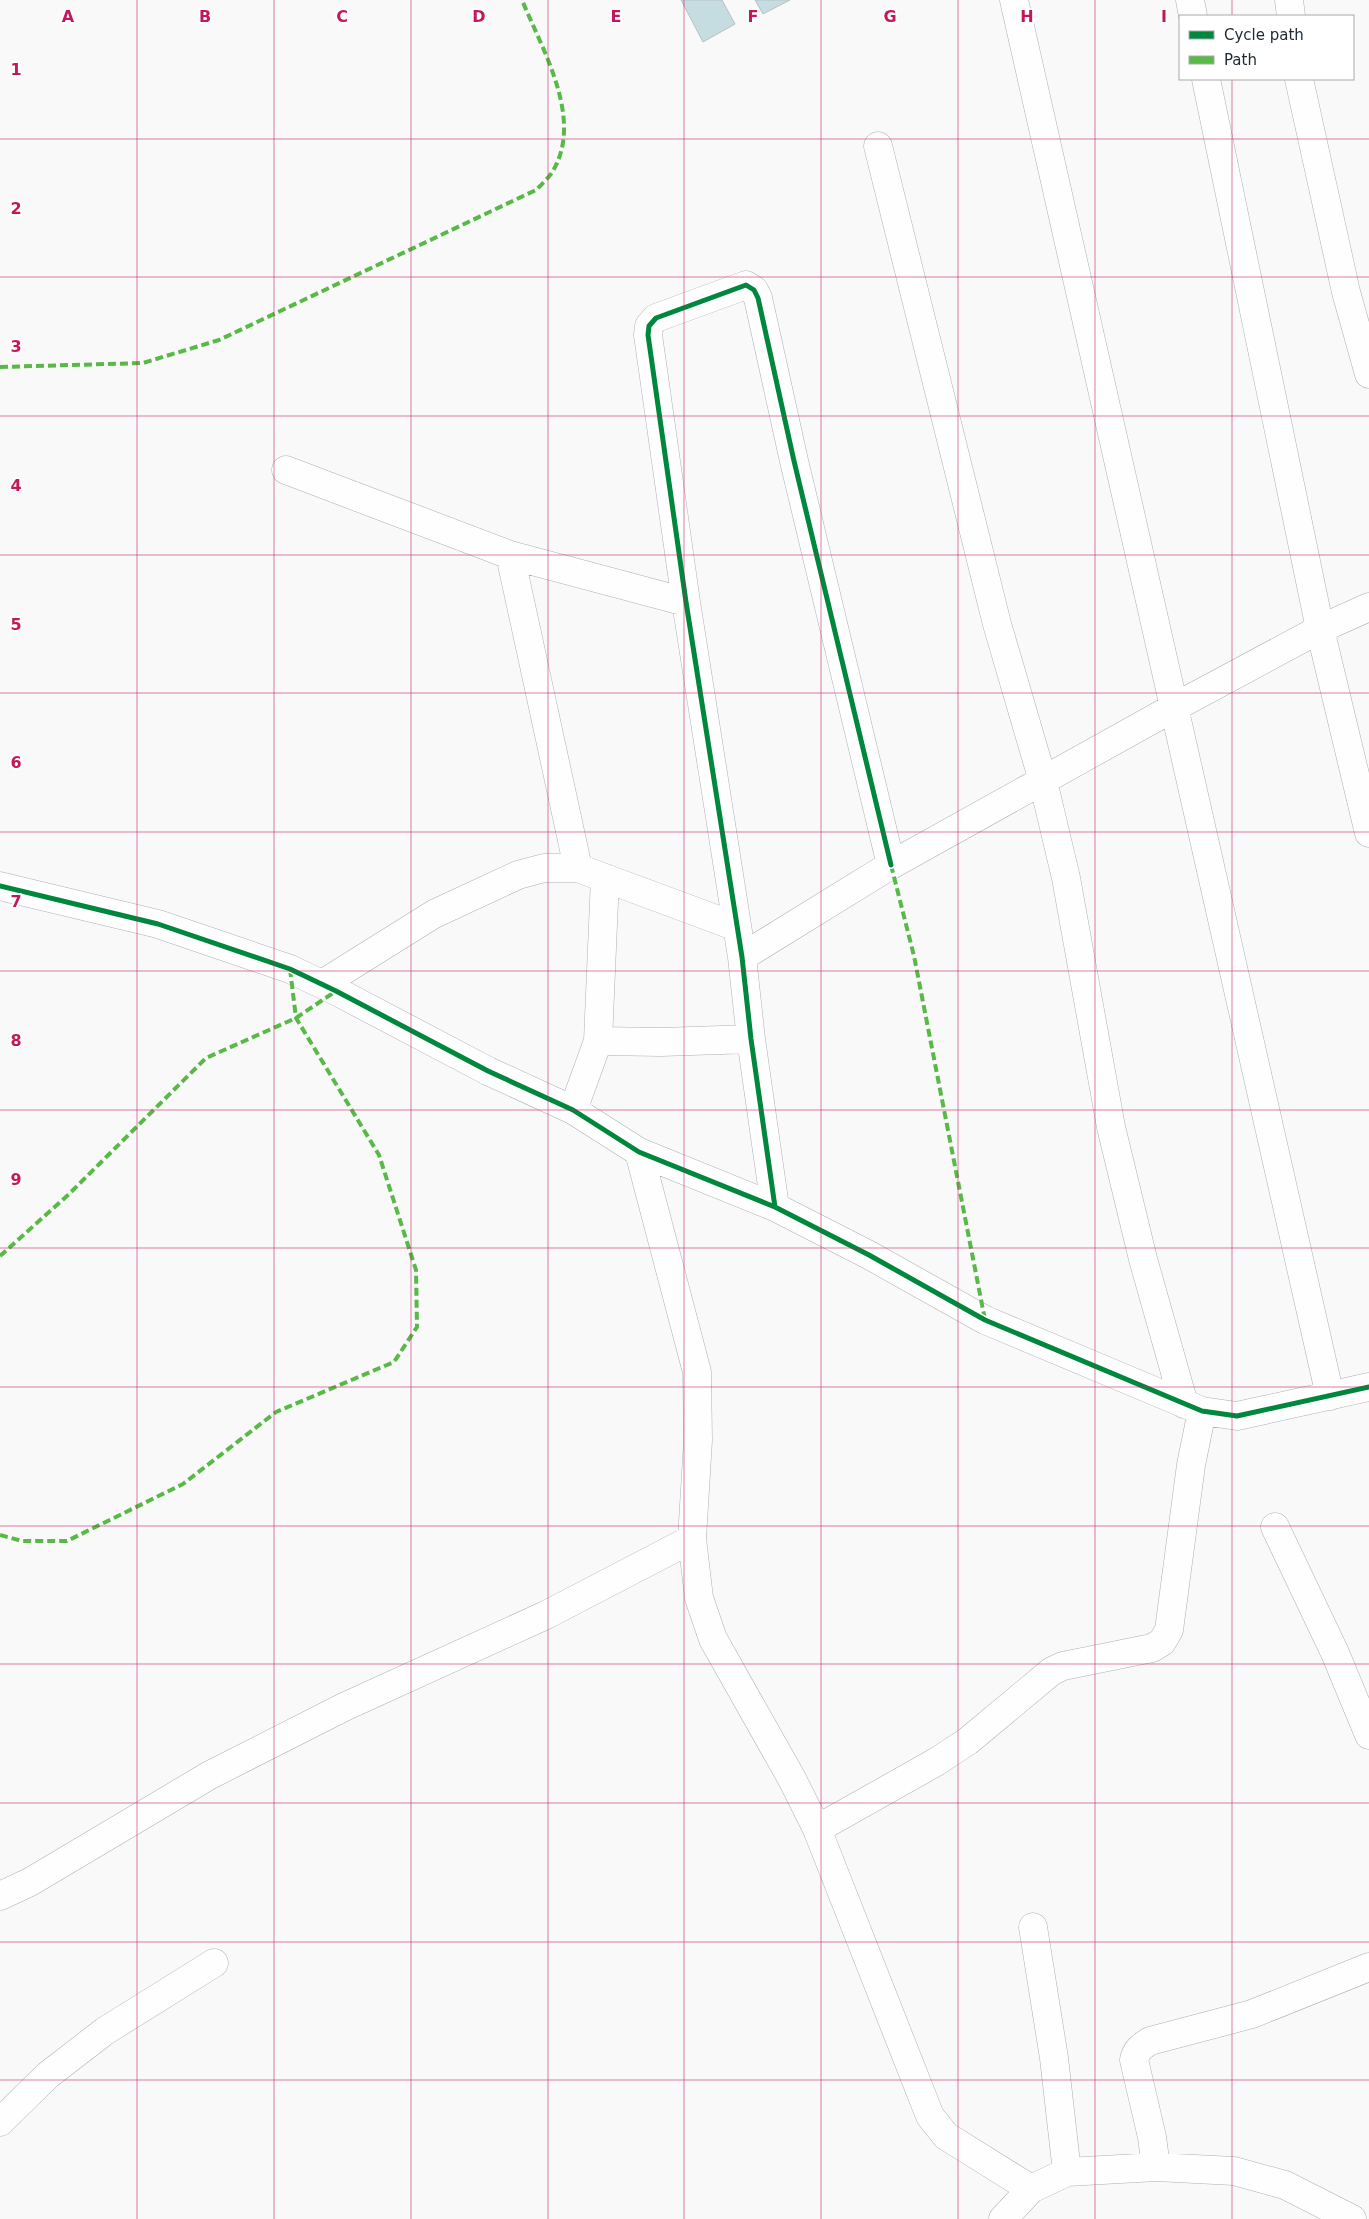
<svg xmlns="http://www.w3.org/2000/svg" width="1369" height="2219" font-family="'DejaVu Sans',sans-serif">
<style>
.building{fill:#c5dce1;stroke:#b8c1c3}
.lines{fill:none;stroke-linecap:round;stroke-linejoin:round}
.minor-casing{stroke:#abb1b5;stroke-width:29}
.minor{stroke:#fefefe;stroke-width:28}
.quiet{stroke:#58b947;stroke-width:4;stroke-dasharray:8 4;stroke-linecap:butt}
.cycleway-casing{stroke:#fff;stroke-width:8}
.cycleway{stroke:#00873e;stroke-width:5}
.grid{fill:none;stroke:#c2185b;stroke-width:1;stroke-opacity:0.55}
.grid-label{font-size:16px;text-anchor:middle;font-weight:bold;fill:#c2185b;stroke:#fff;stroke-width:4;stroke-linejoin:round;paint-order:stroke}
</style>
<rect width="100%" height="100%" fill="#f9f9f9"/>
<path class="building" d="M681,0H722L735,24L703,42Z
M755,0H790L763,14Z"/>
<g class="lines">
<g class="minor-casing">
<path id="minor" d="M1014,0L1330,1396
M1190,0L1193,16
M1289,0L1291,16
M1206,79L1320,629L1369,833
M1299,79L1346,292L1369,374
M878,146L997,624L1043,781L1066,878L1111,1127L1143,1259L1184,1404
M286,470L510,555L686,602
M510,555L578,868
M0,886L158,924L290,969L336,991L488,1071L573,1110L639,1152L775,1207L869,1255L985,1320L1202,1411L1237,1416L1369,1387
M742,957L891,865L1173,708L1320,629L1369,607
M322,984L434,914L518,875L544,868H578L737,927
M598,1041L605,878
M573,1110L598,1041L661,1042L751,1039
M639,1152L697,1372L698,1440L692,1539L699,1598L713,1639L792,1779L817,1829L930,2116L946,2136L1031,2189L1067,2172L1156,2167L1234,2171L1285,2185L1352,2219
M775,1207L751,1039L742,957L686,602L648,335L649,326L656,318L746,285L754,290L758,298L794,461L891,865
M1275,1527L1335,1653L1369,1735
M817,1829L936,1762L968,1741L1052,1671L1063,1666L1152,1648L1162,1642L1169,1630L1191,1465L1202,1411
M0,1896L30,1882L210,1775L344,1707L546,1615L692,1539
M1033,1927L1054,2058L1067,2172
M0,2122L48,2075L105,2031L214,1963
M1156,2167L1152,2137L1134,2060C1136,2050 1142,2046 1150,2041L1252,2014L1369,1967
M1003,2219L1031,2189"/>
</g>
<use href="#minor" class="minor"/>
<path class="quiet" d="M0,367L143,363L219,340L536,190C542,184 550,177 554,169C583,117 542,49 522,0
M891,865L914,956L985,1320
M0,1256L68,1195L206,1058L296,1018L336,991
M0,1535L22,1541H67L183,1484L276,1412L394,1362L417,1327L416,1270L379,1155L296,1018L290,969"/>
<g class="cycleway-casing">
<path id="cycleway" d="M0,886L158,924L290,969L336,991L488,1071L573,1110L639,1152L775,1207L869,1255L985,1320L1202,1411L1237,1416L1369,1387
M775,1207L751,1039L742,957L686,602L648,335L649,326L656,318L746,285L754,290L758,298L794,461L891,865"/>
</g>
<use href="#cycleway" class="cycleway"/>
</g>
<path class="grid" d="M137,0V2219M274,0V2219M411,0V2219M548,0V2219M684,0V2219M821,0V2219M958,0V2219M1095,0V2219M1232,0V16M1232,79V2219M0,139H1369M0,277H1369M0,416H1369M0,555H1369M0,693H1369M0,832H1369M0,971H1369M0,1110H1369M0,1248H1369M0,1387H1369M0,1526H1369M0,1664H1369M0,1803H1369M0,1942H1369M0,2080H1369"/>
<g class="grid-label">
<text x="68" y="22">A</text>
<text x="205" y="22">B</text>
<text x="342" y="22">C</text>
<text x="479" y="22">D</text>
<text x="616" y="22">E</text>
<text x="753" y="22">F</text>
<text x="890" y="22">G</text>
<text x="1027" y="22">H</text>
<text x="1164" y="22">I</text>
<text x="16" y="75">1</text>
<text x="16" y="214">2</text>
<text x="16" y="352">3</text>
<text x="16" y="491">4</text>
<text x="16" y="630">5</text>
<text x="16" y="768">6</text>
<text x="16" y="907">7</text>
<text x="16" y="1046">8</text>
<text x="16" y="1185">9</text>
</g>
<rect x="1179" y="15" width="175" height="65" fill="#ffffff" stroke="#a5a9ad"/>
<rect x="1189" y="31" width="25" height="8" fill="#00873e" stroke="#a5a9ad"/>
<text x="1224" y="40" font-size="15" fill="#1d2832">Cycle path</text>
<rect x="1189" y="56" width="25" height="8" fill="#58b947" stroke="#a5a9ad"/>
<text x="1224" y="65" font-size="15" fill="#1d2832">Path</text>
</svg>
